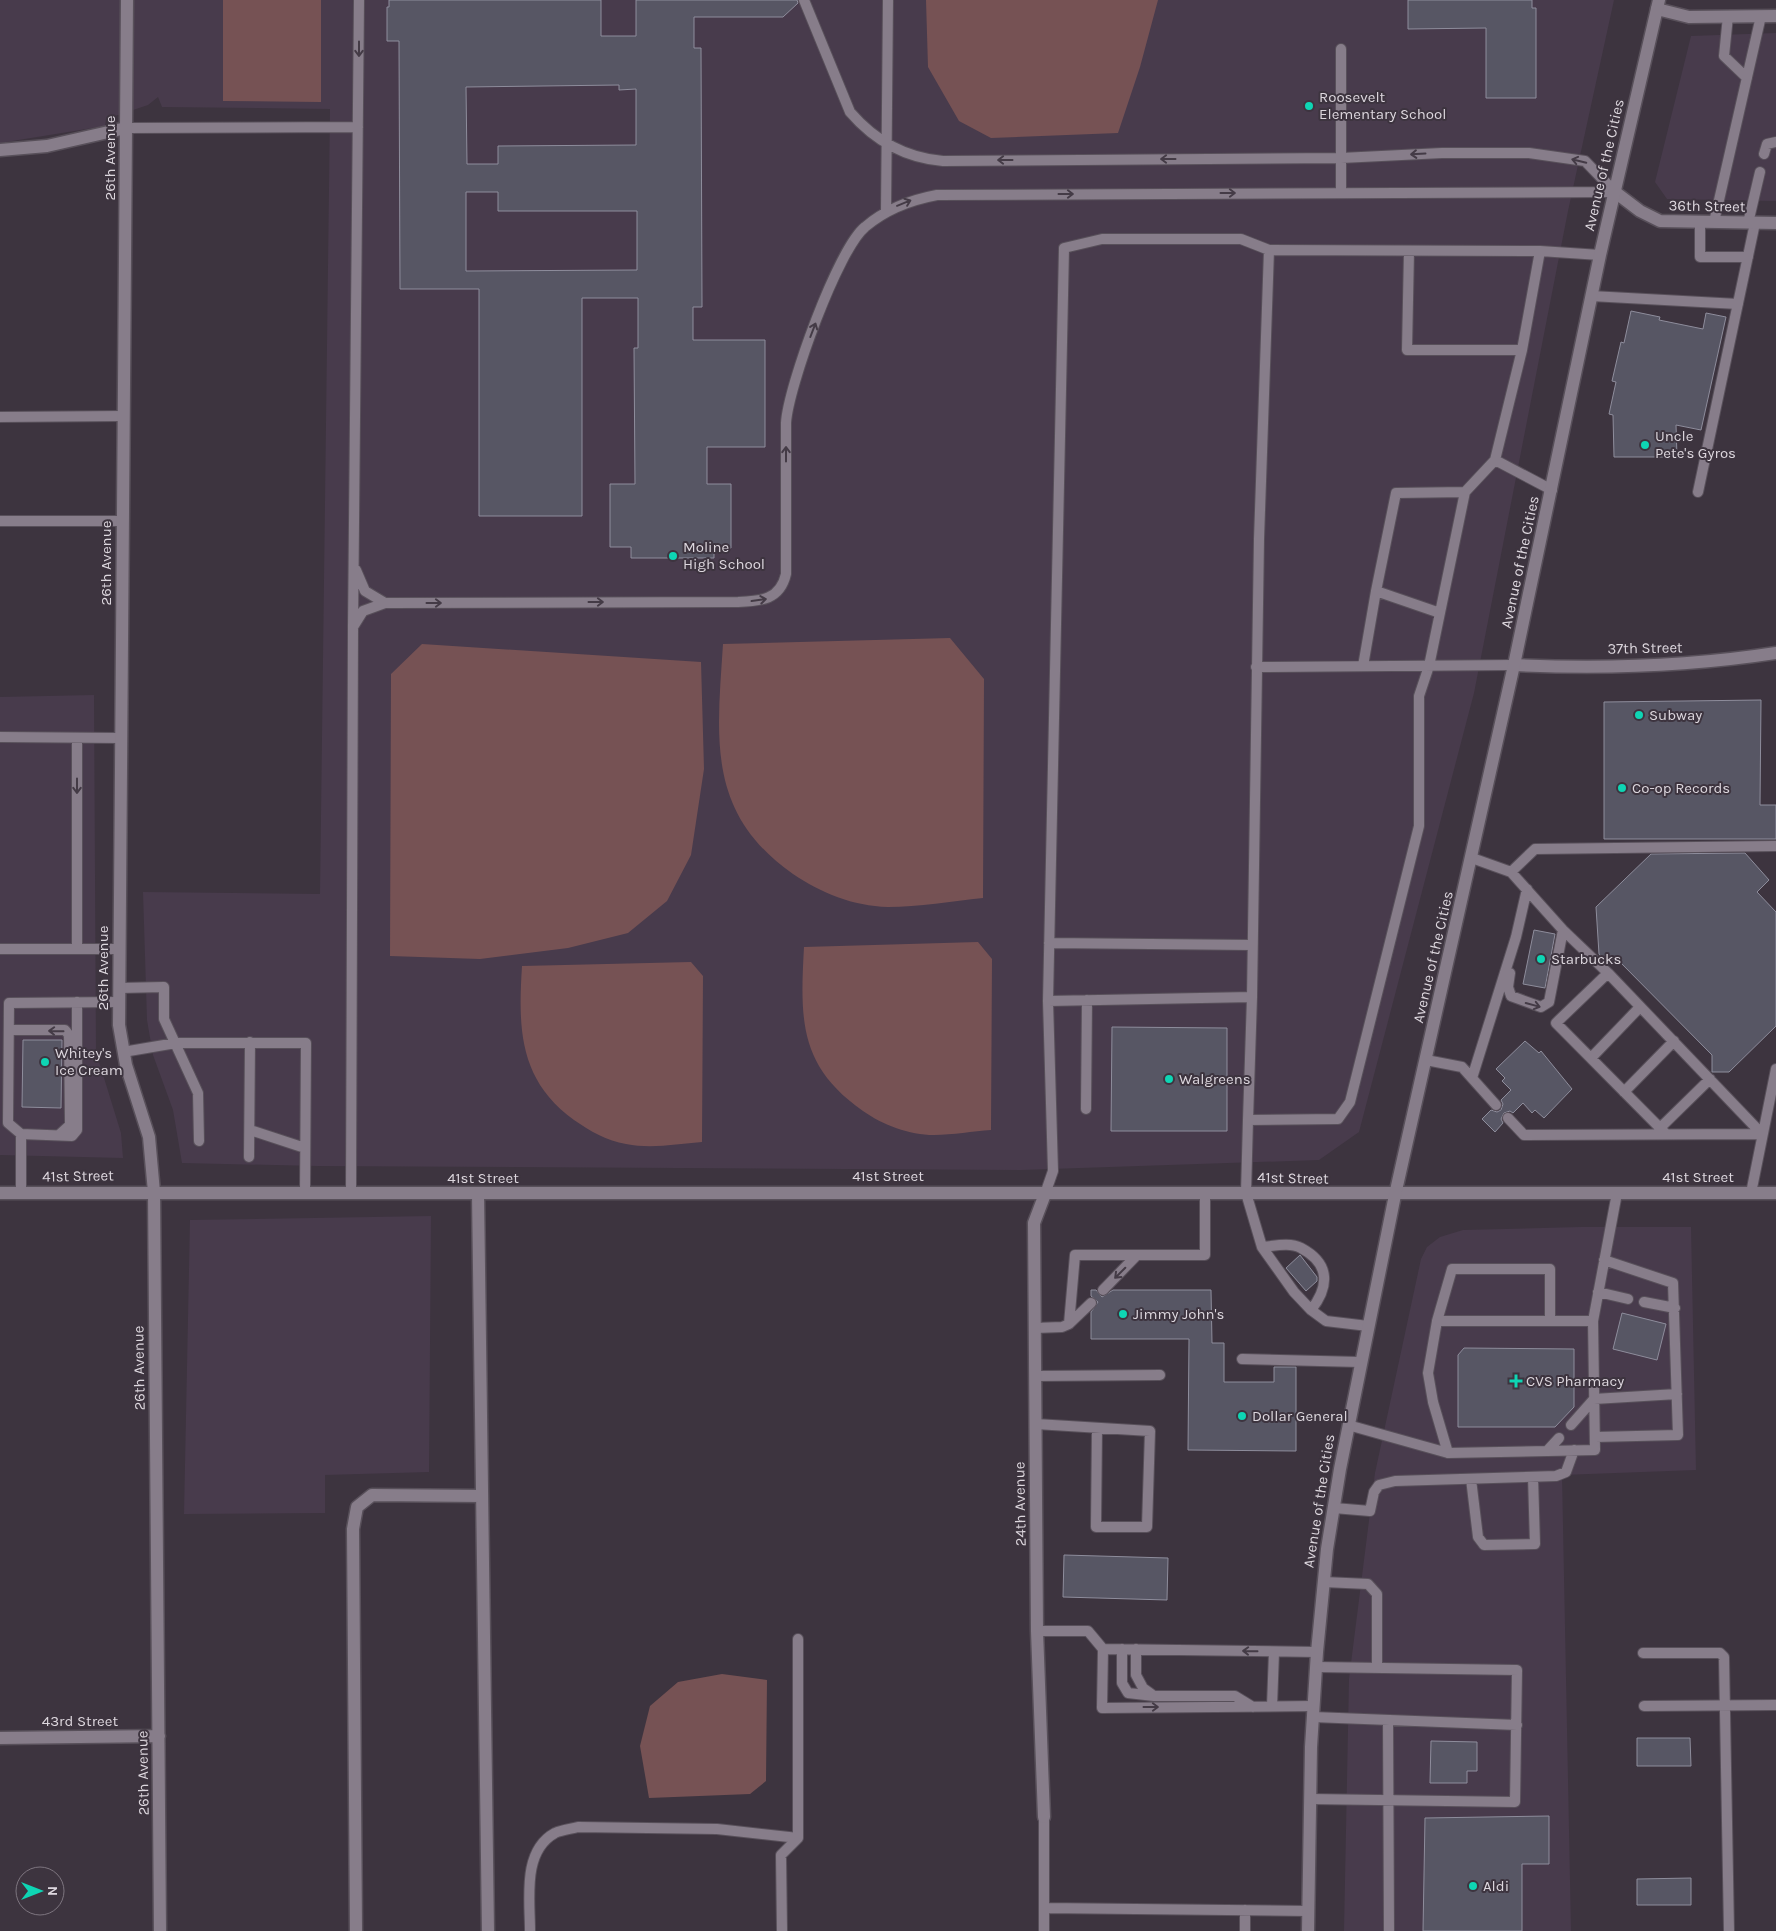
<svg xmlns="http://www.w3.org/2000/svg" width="1776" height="1931" font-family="Karla,sans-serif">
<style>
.built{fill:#483b4c}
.green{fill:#765254}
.building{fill:#575664;stroke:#8e8d9c;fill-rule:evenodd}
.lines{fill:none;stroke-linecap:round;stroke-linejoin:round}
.service-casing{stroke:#58505a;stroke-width:12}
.minor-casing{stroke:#58505a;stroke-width:15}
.tertiary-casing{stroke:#58505a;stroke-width:15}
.secondary-casing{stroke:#58505a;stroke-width:15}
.service{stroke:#877d8a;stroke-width:10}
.minor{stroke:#877d8a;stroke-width:12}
.tertiary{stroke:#877d8a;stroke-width:12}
.secondary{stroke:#877d8a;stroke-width:12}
.oneway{stroke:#443b46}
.poi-dot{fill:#0ed5b4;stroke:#3d343f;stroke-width:2}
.labels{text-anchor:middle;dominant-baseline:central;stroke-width:4;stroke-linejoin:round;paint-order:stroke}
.poi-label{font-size:15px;fill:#ddd7de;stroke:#3d343f;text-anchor:start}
.street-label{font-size:15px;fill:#ddd7de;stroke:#3d343f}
</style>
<rect width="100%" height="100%" fill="#3d343f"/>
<path class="built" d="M0,0H1614L1568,211L1474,693L1359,1132L1319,1160L1021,1170L317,1166L182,1163L173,1110L153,1055L147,1020L143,892L320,894L330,109L162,107L158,97L148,105L106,119L105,126L0,143Z
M1776,33V201L1667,199L1655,182L1691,36Z
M94,695L96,1052L121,1133L123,1158L0,1155V697Z
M431,1216L429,1472L325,1475V1513L184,1514L190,1220Z
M1581,1227H1691L1696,1470L1562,1475L1571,1931H1344L1349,1679L1375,1473L1421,1259L1427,1247L1440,1237L1463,1230Z"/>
<path class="green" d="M223,0H321V102L223,101Z
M926,0H1158L1140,67L1118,133L991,138L959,121L928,67Z
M950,638L984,679L983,898C952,901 919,907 888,907C853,906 821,893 793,874C706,813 717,738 723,644Z
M422,644L701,662L704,769L691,855L667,901L628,933L568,948L480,959L390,956L391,674Z
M978,942L992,959L991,1130C973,1131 953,1135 934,1135C909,1135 883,1125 863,1111C799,1066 800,1020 804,947Z
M691,962L703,976L702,1142C677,1144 651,1149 626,1144C607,1141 590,1131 574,1120C519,1080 518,1029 522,966Z
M722,1674L767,1680L766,1781L750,1794L649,1798L640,1746L650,1706L678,1682Z"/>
<path class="building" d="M389,0H601V36H636V0H797L798,3L783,17H694V48H701L702,307H693V340H765V447H707V484H731V548H714V558H631V547H610V484H635L634,348H638V298H582V516H479V289H400L399,41H387V7H389ZM619,85V90L636,89V145L498,146V164H467L466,87ZM466,192H498V211H637V270L466,271Z
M1408,0H1532V8H1536V98H1486V28L1408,29Z
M1631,311L1660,317L1659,320L1703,329L1706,313L1726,317L1701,430L1676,425L1677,457H1614L1613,415L1609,414L1616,382L1612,381L1621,342L1624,343Z
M1761,700L1760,805H1776V839H1604V702Z
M1745,853L1769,880L1757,892L1776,912V1026L1729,1072H1712V1055L1618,960L1603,959L1599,954L1596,907L1651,854Z
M1534,930L1555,934L1545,988L1523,984Z
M1112,1027L1227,1028V1131H1111Z
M23,1040H62L61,1108L22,1107Z
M1525,1041L1539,1053L1541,1051L1572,1089L1544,1118L1535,1110L1532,1113L1523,1103L1513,1113L1510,1111L1504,1113L1501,1119L1503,1123L1495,1132L1482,1119L1491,1110L1497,1112L1501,1110L1503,1104L1501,1100L1511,1090L1502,1081L1505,1078L1496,1069Z
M1300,1255L1317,1277V1281L1306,1291L1286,1268Z
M1091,1290H1096L1102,1297L1113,1290H1211L1212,1343H1224V1382H1274V1367H1296V1451L1188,1450L1189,1339H1091V1312L1098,1302L1091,1296Z
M1622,1313L1666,1324L1657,1360L1613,1349Z
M1464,1348L1574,1349V1407L1555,1427H1458V1355Z
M1064,1555L1168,1558L1167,1600L1063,1597Z
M1637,1738H1690L1691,1766H1637Z
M1431,1741L1477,1742V1771H1467V1783H1430Z
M1549,1816V1864H1522V1931H1423L1425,1818Z
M1691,1878V1905H1637V1879Z"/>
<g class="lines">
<g class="service-casing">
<path id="service" d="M804,0L850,112C875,141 906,158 943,161L1341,158L1442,153H1529L1585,161L1615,192
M1728,16L1724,56L1747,78
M1341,49V193
M126,128L358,127
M1764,154L1767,144L1776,142
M886,212L888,0
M1700,222V257H1748
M1714,222L1761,16
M1748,223L1760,172
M1409,251L1407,350H1522
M1591,296L1738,304
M0,417L124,416
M1552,490L1495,460L1522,350L1540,251L1600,255
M1698,492L1755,223
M0,521H123
M356,570L365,591L385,603
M1440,613L1376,591L1396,493L1465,492
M353,627L363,611L385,603L738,602C761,601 780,600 786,574V423C788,387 838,249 865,227C886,209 910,200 937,195L1615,192
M1363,666L1376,591
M1256,667L1514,665
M0,737L121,738
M1472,858L1511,872L1535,849L1776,846
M1049,943L1252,945
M0,949H120
M77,949V738
M1510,973L1508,987L1511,996L1541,1007L1549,1002L1563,930
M1608,973L1556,1023L1666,1134
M119,988L164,987V1019L198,1093L199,1141
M1252,997L1259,539L1269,250L1540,251
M1048,1001L1252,997L1248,1120
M9,1030H65L69,1035L70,1125L59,1135
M123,1052L176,1043H306L305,1193
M1591,1058L1640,1007
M1426,1060L1462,1067L1496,1105
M1472,1078L1516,937L1527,889
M1624,1092L1674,1041
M1086,1109L1087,1000
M1508,1118L1524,1135L1762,1134L1608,973L1563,930L1511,872
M1660,1128L1710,1079
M250,1130L305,1148
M21,1134L72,1136L77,1130V1002
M249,1157L250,1042
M21,1193V1134L8,1123L9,1003L119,1002
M1751,1193L1776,1069
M351,1194L353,627L359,0
M1045,1194L1053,1171L1048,1001L1064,248L1102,239H1241L1269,250
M1262,1247C1274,1246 1290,1242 1301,1248C1331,1264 1329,1287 1311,1310
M1103,1290L1137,1255
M1598,1292L1628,1299
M1644,1302L1675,1308
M1437,1321L1452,1269H1550V1321
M1593,1321L1617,1193
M1069,1324L1091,1303
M1368,1326L1326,1321L1311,1310L1294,1292L1262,1247L1246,1193L1248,1120L1338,1119L1350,1102L1419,826V696L1429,666L1465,492L1495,460
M1035,1328L1062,1327L1069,1324L1075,1255H1205V1193
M1242,1359L1360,1362
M1035,1376L1160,1375
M1036,1424L1150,1431L1147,1527H1096L1097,1428
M1348,1425L1448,1453L1595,1450L1593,1321H1437L1428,1373L1433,1402L1448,1453
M1571,1425L1594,1399L1677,1394
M1595,1437L1678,1435L1673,1283L1604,1260
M1547,1451L1559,1438
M1471,1479L1478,1537L1484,1545L1535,1544L1533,1477
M1334,1508L1370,1511L1374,1492L1379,1485L1395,1481L1556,1476L1566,1472L1574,1450
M1324,1582L1368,1584L1377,1594V1668
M1037,1631H1088L1103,1649L1102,1708L1314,1706
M1103,1649L1317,1652
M1122,1649V1683L1128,1693L1154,1696
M1136,1649V1675L1143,1688L1154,1696H1235L1253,1707
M1643,1653H1720L1724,1657L1729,1931
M1272,1706L1274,1652
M1644,1706L1776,1705
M1313,1717L1517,1725
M1388,1720L1389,1931
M1310,1799L1515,1802L1517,1670L1316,1667
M1044,1817V1931
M1044,1908L1308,1911
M1245,1910V1931
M530,1931C530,1899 522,1851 555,1833C562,1830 571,1829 578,1827L717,1829L798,1838
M782,1931L781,1855L798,1838V1639"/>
</g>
<g class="minor-casing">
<path id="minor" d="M1657,9L1689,17L1776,16
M0,150L47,146L126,128
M1615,192L1640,211L1660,221L1776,223
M1514,665C1599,669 1692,666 1776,653
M154,1192L160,1931
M478,1194L488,1931
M0,1738L159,1736
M1044,1817L1037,1631L1034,1223L1045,1194
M356,1931L353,1529L357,1507L372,1495L482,1496"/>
</g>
<g class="tertiary-casing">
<path id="tertiary" d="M127,0L119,1025L126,1065L149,1137L154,1192
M0,1193H1776"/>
</g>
<g class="secondary-casing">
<path id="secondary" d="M1308,1931L1311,1747L1317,1652L1327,1549L1340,1469L1395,1195L1514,665L1600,255L1659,0"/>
</g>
<use href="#service" class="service"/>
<use href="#minor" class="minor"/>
<use href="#tertiary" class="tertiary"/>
<use href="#secondary" class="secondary"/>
</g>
<defs><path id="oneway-shaft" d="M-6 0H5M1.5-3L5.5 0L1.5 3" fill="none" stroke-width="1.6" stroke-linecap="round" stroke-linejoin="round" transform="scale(1.25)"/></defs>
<g class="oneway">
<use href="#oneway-shaft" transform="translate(359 49) rotate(90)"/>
<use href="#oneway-shaft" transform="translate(1418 154) rotate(177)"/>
<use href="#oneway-shaft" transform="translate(1168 159) rotate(180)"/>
<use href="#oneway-shaft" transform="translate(1005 160) rotate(180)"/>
<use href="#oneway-shaft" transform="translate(1579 161) rotate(-166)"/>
<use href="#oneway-shaft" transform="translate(1228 193)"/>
<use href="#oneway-shaft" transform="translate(1066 194)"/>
<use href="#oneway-shaft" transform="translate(904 203) rotate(-22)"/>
<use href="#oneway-shaft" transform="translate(813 330) rotate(-69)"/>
<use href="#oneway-shaft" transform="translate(786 454) rotate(-90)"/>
<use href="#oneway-shaft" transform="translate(759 600) rotate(-8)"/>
<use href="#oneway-shaft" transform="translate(596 602)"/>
<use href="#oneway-shaft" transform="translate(434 603)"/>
<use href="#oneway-shaft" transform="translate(77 786) rotate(90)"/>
<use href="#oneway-shaft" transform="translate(1533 1005) rotate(15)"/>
<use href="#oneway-shaft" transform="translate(56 1031) rotate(-179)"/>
<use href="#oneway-shaft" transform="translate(1120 1273) rotate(135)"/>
<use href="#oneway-shaft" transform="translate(1250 1651) rotate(-179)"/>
<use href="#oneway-shaft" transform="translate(1151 1707)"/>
</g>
<g class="poi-dot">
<circle cx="1309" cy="106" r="5"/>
<circle cx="1645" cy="445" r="5"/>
<circle cx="673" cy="556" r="5"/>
<circle cx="1639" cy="715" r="5"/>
<circle cx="1622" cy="788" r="5"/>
<circle cx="1541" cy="959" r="5"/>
<circle cx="45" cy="1062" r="5"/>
<circle cx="1169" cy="1079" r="5"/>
<circle cx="1123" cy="1314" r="5"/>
<path d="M1513.5 1373.5h5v5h5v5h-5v5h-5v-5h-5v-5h5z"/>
<circle cx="1242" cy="1416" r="5"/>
<circle cx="1473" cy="1886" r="5"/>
</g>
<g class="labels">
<g class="poi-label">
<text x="1319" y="97">Roosevelt<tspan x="1319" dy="17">Elementary School</tspan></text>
<text x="1655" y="436">Uncle<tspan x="1655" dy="17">Pete's Gyros</tspan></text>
<text x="683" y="547">Moline<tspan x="683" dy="17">High School</tspan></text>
<text x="1649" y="715">Subway</text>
<text x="1632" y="788">Co-op Records</text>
<text x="1551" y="959">Starbucks</text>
<text x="55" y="1053">Whitey's<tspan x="55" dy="17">Ice Cream</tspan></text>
<text x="1179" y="1079">Walgreens</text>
<text x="1133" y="1314">Jimmy John's</text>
<text x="1526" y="1381">CVS Pharmacy</text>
<text x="1252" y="1416">Dollar General</text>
<text x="1483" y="1886">Aldi</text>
</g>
<g class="street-label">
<text transform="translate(110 158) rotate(-90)">26th Avenue</text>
<text transform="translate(1604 165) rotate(-77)">Avenue of the Cities</text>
<text transform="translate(1707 206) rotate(1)">36th Street</text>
<text transform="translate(1520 562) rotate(-78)">Avenue of the Cities</text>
<text transform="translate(106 563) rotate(-90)">26th Avenue</text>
<text transform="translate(1645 648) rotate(-1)">37th Street</text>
<text transform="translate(1433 957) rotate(-77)">Avenue of the Cities</text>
<text transform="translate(103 968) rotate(-90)">26th Avenue</text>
<text transform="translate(78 1176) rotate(-1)">41st Street</text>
<text x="888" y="1176">41st Street</text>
<text x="1698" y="1177">41st Street</text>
<text x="483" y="1178">41st Street</text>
<text transform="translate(1293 1178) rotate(1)">41st Street</text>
<text transform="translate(139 1368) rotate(-91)">26th Avenue</text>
<text transform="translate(1319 1501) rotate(-81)">Avenue of the Cities</text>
<text transform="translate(1020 1504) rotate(-91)">24th Avenue</text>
<text x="80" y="1721">43rd Street</text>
<text transform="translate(143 1773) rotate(-91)">26th Avenue</text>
</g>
</g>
<g transform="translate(40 1891) rotate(90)"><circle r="24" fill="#3d343f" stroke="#7d757f"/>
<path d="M0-4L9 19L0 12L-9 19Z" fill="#0ed5b4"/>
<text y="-8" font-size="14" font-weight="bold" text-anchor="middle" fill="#ddd7de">N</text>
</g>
</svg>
